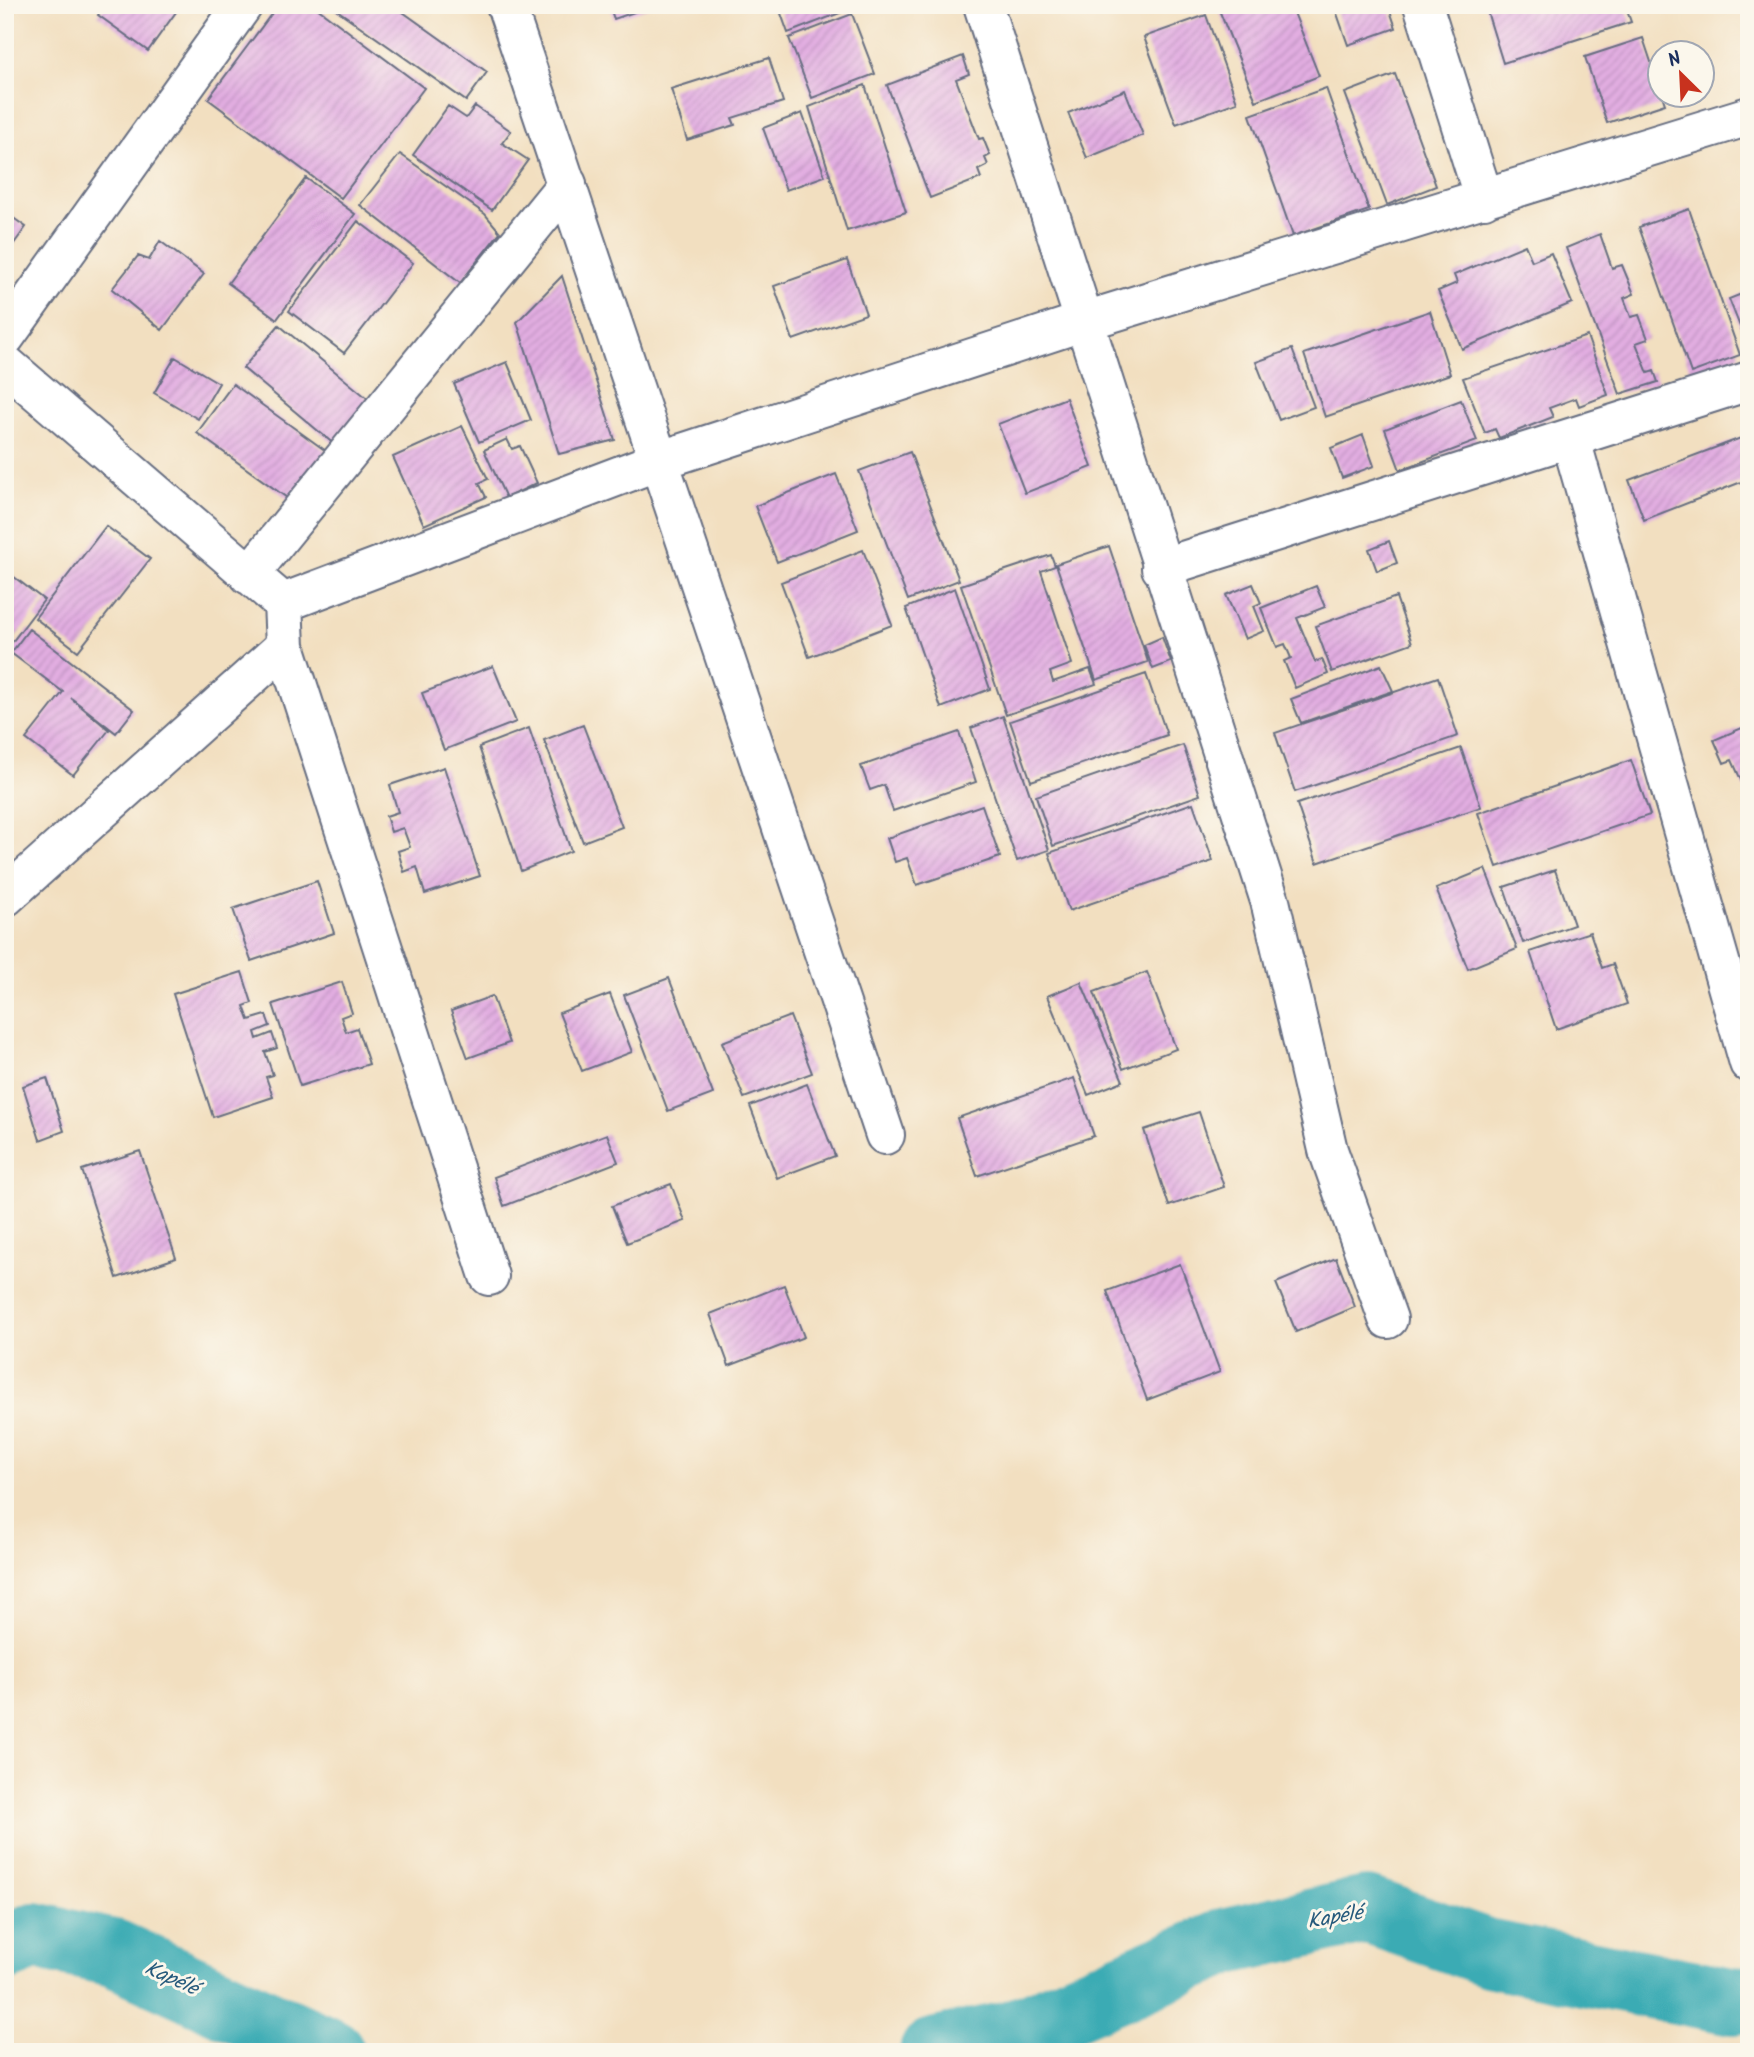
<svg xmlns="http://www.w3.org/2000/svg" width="1754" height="2057" font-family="Kalam,sans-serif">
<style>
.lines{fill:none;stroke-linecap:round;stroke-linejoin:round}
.river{stroke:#3aabb4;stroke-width:68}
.building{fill:url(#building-hatch)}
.street-casing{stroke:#666d80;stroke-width:42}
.street{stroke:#fff;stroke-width:38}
.labels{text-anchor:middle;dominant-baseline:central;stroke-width:6;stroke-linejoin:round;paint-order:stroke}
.water-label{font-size:21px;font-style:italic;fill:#265a7c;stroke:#fbf7ec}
</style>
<defs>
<pattern id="building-hatch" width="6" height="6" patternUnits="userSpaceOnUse" patternTransform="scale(1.75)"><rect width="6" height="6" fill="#e2ade1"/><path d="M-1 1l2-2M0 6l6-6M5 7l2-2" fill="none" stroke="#c195c3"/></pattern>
</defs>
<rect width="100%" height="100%" fill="#fbf7ec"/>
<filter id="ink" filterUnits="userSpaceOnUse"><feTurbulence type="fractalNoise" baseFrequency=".0143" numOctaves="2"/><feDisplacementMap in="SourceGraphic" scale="14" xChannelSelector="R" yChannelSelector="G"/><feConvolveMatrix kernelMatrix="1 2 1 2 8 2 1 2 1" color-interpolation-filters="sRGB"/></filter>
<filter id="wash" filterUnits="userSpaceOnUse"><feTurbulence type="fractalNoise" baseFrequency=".00686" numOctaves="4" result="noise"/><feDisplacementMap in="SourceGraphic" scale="28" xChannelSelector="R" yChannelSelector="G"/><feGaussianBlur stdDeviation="1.57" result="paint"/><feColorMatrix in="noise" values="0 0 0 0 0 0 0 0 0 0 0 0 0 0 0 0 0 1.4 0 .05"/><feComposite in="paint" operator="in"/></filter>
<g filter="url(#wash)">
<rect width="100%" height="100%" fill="#f2dfc0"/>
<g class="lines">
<path class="river" d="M5,1948L35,1936L114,1953L331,2052
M933,2052L1011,2034L1228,1941L1367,1910L1492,1954L1732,2001L1749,1999"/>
</g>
<g id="blocks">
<path class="building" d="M105,5H181L148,51L98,15Z
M278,5H313L424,88L341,198L208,99Z
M330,5H393L487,72L466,101Z
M609,5H652V6L614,19Z
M778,5H852L853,8L788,33Z
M1217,5H1291L1319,76L1256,101Z
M1334,5H1388L1396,28L1348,45Z
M1485,5H1625L1631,22L1503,63Z
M852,14L875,74L812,98L789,38Z
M1206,15L1237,102L1176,124L1144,37Z
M1643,38L1665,104L1607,123L1585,57Z
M963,56L969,74L956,79L979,139L983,138L990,155L985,158L988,165L978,170L981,178L930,198L887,85Z
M769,58L783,102L732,118L735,125L687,140L671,89Z
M1395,74L1436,186L1387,205L1345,93Z
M865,85L906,212L847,231L809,107Z
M1326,88L1369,210L1293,236L1250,115Z
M1125,90L1143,135L1087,158L1068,113Z
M448,106L466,118L475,106L511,131L502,143L528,160L492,210L413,155Z
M802,113L825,176L786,190L763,128Z
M400,154L485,214L500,232L460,283L360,205Z
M306,178L355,214L277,319L228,283Z
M1689,209L1740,355L1691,373L1639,227Z
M5,212L26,227L5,256Z
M358,221L413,263L344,353L289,311Z
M1600,234L1612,268L1622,265L1634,294L1624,298L1631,317L1639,315L1648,339L1636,343L1648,373L1654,371L1658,382L1620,394L1566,248Z
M160,241L204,274L162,330L112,289L138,256L149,260Z
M1525,245L1532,261L1551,253L1572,303L1462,349L1438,291L1457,283L1454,275Z
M847,260L866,314L793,340L774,286Z
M562,276L615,440L559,454L517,322Z
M1749,291V349L1729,299Z
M1430,311L1450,374L1325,417L1304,354Z
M279,325L378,407L341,450L243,368Z
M1587,336L1608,395L1579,406L1576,398L1549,408L1553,417L1499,438L1495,429L1485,433L1463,378Z
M1292,349L1314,407L1279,420L1256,362Z
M175,357L219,383L198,419L154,393Z
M507,362L531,420L479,442L454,384Z
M233,384L326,451L290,500L197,433Z
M1066,398L1092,467L1025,493L998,424Z
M1461,400L1477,441L1400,470L1385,429Z
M462,426L488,479L479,483L486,497L424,525L393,457Z
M1363,435L1374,466L1342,478L1331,448Z
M1749,435V479L1644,520L1629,480Z
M507,439L512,449L520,446L537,483L506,498L484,450Z
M910,452L959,580L908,600L859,471Z
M836,474L858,530L777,562L755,506Z
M106,526L150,559L78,651L35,618Z
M1389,541L1397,563L1377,571L1369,549Z
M1109,546L1148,662L1096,680L1056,564Z
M863,550L892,625L809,657L781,582Z
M1051,555L1055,566L1041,571L1072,664L1050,672L1053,682L1090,669L1096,684L1006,715L961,585Z
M5,570L44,600L9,646L5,643Z
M1253,584L1261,603L1254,606L1264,631L1245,639L1226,595Z
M1316,586L1325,607L1297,618L1315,662L1322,659L1328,674L1295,688L1284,661L1291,658L1285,644L1277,647L1261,608Z
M955,588L990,689L941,708L906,608Z
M1396,597L1412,643L1332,672L1315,626Z
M29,629L134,710L116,733L71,698L109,730L73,775L26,739L63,692L11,653Z
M1162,637L1171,662L1153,669L1144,645Z
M1381,665L1393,691L1301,723L1291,699Z
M493,666L516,722L444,750L422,693Z
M1146,674L1167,735L1031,781L1010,721Z
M1438,677L1458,736L1295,792L1275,733Z
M1003,716L1049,850L1017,861L971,728Z
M583,725L622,827L583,842L544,740Z
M1749,725V787L1745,789L1732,760L1724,763L1714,740Z
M529,728L571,851L521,871L479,747Z
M959,732L976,782L893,811L884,785L870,790L861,766Z
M1183,745L1200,795L1053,846L1036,796Z
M1461,748L1481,807L1317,863L1297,804Z
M1631,760L1650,815L1497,867L1478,813Z
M444,767L480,876L425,894L417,867L404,872L398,851L410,847L403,828L391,832L386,816L398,812L390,785Z
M1193,803L1213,861L1069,911L1049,853Z
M982,805L1000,857L917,885L907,858L895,862L887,838Z
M1485,869L1517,949L1468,969L1436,889Z
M1555,870L1574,925L1523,943L1504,887Z
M317,881L334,933L251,961L233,909Z
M1590,932L1602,968L1613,964L1627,1004L1556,1029L1530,952Z
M242,972L252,1003L244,1006L249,1020L266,1015L270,1026L255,1032L257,1039L272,1033L277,1048L265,1052L273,1075L266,1077L273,1097L213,1117L173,994Z
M1147,972L1176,1049L1123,1069L1094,992Z
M669,978L713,1094L668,1111L624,995Z
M342,982L352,1013L341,1017L346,1032L357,1028L369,1064L300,1086L273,1004Z
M1081,982L1123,1081L1088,1095L1047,996Z
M610,994L632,1052L582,1071L559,1013Z
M492,996L509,1043L468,1058L451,1011Z
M790,1016L812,1073L744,1098L722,1042Z
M47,1078L64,1131L40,1140L23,1086Z
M1074,1078L1094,1136L977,1176L957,1118Z
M807,1084L835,1156L777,1178L750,1106Z
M1199,1112L1224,1187L1169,1206L1144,1130Z
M607,1134L618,1162L504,1206L494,1177Z
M140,1151L176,1258L117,1278L82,1170Z
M671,1184L685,1221L627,1243L612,1206Z
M1336,1258L1355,1307L1296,1332L1276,1283Z
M1180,1264L1220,1372L1147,1400L1107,1291Z
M784,1285L804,1337L729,1366L710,1314Z"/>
</g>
</g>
<g filter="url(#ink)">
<use href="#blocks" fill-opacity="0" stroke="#666d80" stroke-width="2"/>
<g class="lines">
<g class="street-casing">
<path id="street" d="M506,5L885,1135
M983,5L1270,901L1328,1150L1388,1319
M1423,5L1484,199
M5,337L243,5
M5,364L283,603L285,646L489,1276
M1571,440L1749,1063
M1161,568L1749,381
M249,575L567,184
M283,603L658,461L1085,321L1749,116
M5,897L285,646"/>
</g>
<use href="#street" class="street"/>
</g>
</g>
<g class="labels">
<g class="water-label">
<text transform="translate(1335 1918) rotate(-10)">Kapélé</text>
<text transform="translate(171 1979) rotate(24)">Kapélé</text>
</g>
</g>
<rect width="1754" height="2057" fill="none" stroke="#fbf7ec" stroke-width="28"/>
<g transform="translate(1681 74) rotate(336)"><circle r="33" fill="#fbf7ec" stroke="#a1a7b3" stroke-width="2"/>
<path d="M0-5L12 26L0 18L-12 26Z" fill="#c8321e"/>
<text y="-10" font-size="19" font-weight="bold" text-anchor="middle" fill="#1b2f5e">N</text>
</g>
</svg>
